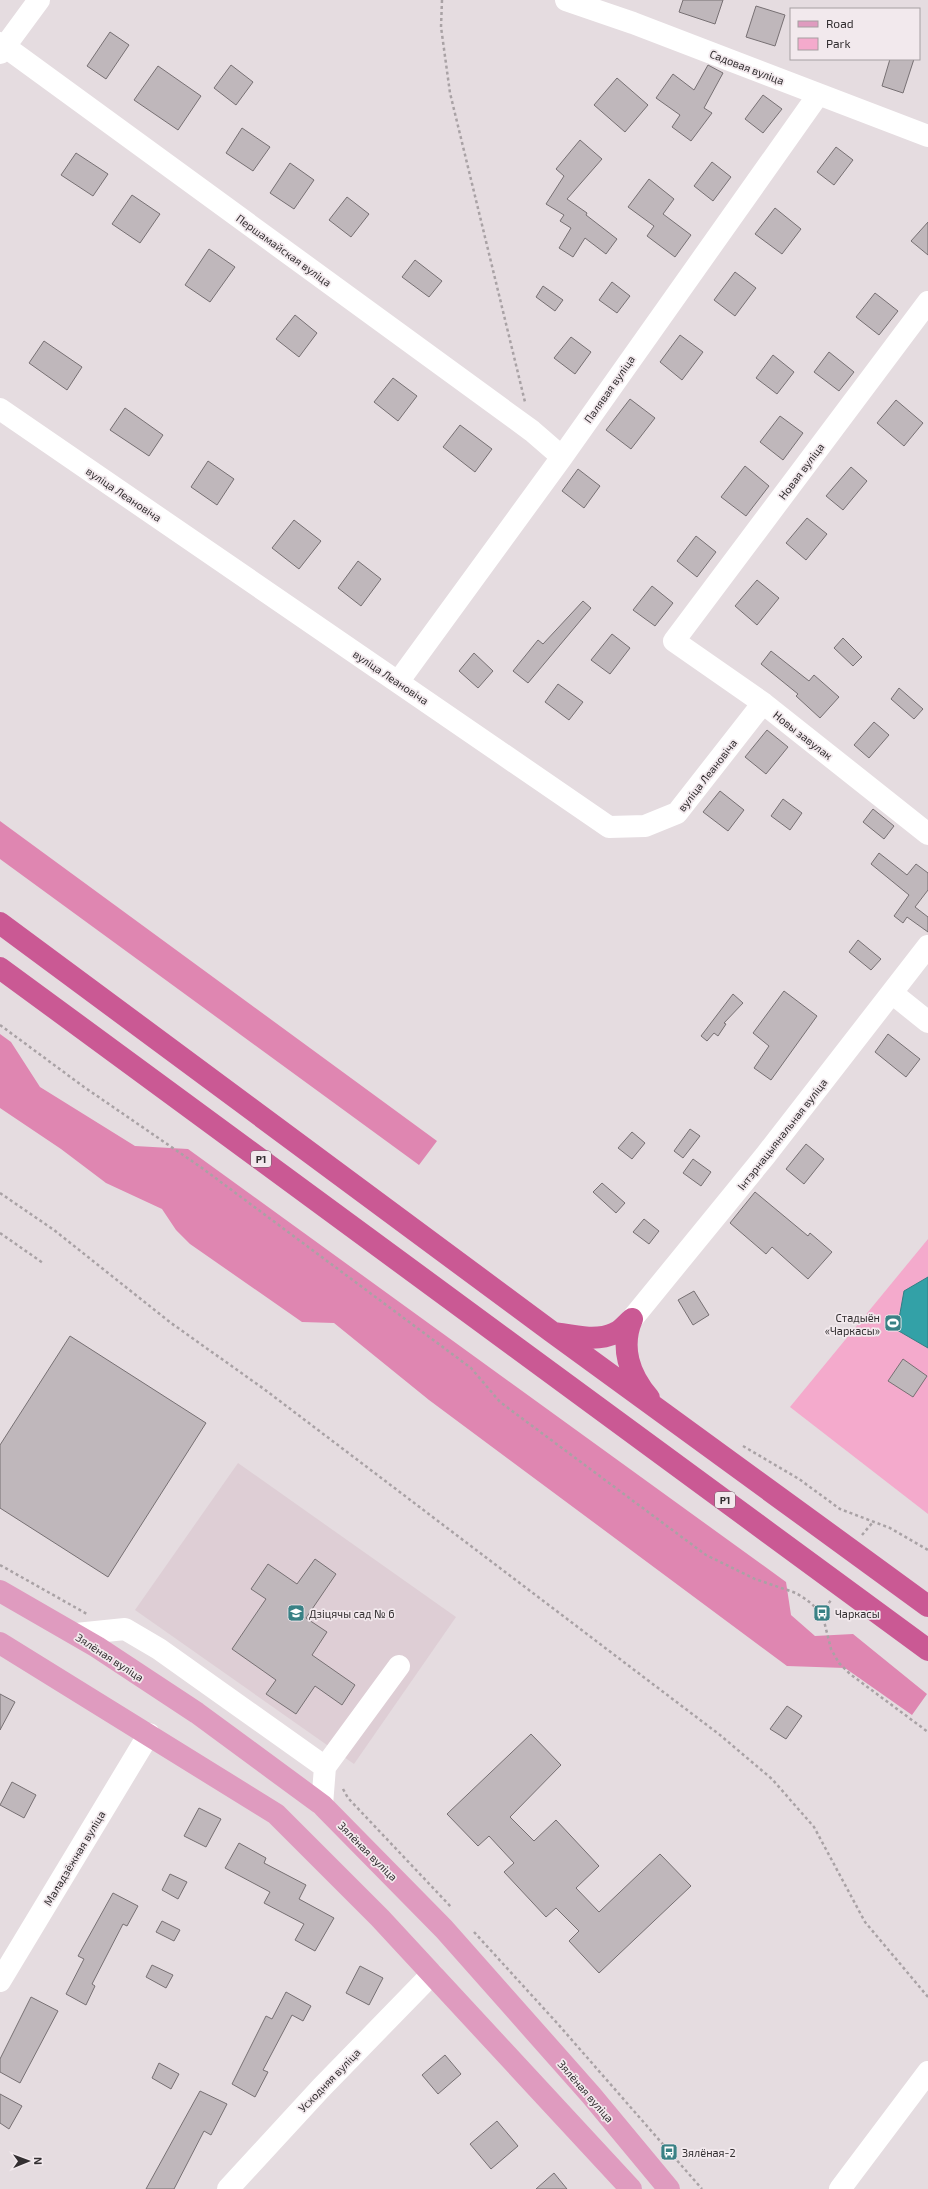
<svg xmlns="http://www.w3.org/2000/svg" width="928" height="2189" font-family="'Exo 2',sans-serif">
<style>
.built{fill:#deced5}
.green{fill:#f4aacc}
.forest{fill:#df86b1}
.water{fill:#33a1a7;stroke:#337f84}
.building{fill:#bfb7bb;stroke:#777073}
.lines{fill:none;stroke-linecap:round;stroke-linejoin:round}
.path{stroke:#a9a2a5;stroke-width:2.5;stroke-dasharray:3 3;stroke-linecap:butt}
.minor{stroke:#fff;stroke-width:22}
.major{stroke:#df9bbf;stroke-width:22}
.highway{stroke:#ca5994;stroke-width:22}
.labels{text-anchor:middle;dominant-baseline:central;stroke-width:3.5;stroke-linejoin:round;paint-order:stroke}
.shield{fill:#f2e9ed;stroke:#6c6769;stroke-width:1}
.shield-label{font-size:10px;font-weight:bold;fill:#332f31}
.street-label{font-size:11px;fill:#332f31;stroke:#f2e9ed}
.poi-label{font-size:11px;fill:#332f31;stroke:#f2e9ed;text-anchor:start}
</style>
<rect width="100%" height="100%" fill="#e5dce0"/>
<path class="built" d="M238,1463L456,1617L354,1764L135,1610Z"/>
<path class="green" d="M928,1239V1514L790,1407Z"/>
<path class="forest" d="M0,821L437,1141L419,1165L0,859Z
M0,1034L11,1042L40,1087L135,1146L188,1149L786,1582L791,1615L815,1636L853,1634L927,1694L912,1715L845,1668L787,1666L429,1400L334,1323L302,1322L190,1244L176,1230L162,1209L106,1183L61,1149L0,1108Z"/>
<path class="water" d="M928,1277V1348L897,1330L904,1291Z"/>
<path class="building" d="M683,0H723L715,24L679,12Z
M756,6L785,15L775,46L746,37Z
M110,32L129,45L106,79L87,66Z
M890,59H914L903,93L882,86Z
M231,65L253,82L236,105L214,88Z
M708,65L723,73L704,108L712,113L691,141L672,127L680,115L656,98L673,74L694,90Z
M158,66L201,96L178,130L134,100Z
M617,78L648,105L625,132L594,105Z
M763,95L782,109L763,133L745,119Z
M242,128L270,147L253,171L226,153Z
M580,140L602,159L567,199L587,213L586,215L617,239L606,254L585,238L573,257L559,248L571,228L560,221L564,215L546,204L564,176L556,169Z
M836,147L853,160L834,185L817,172Z
M76,153L108,174L93,196L61,175Z
M712,162L731,177L713,201L694,186Z
M290,163L314,180L294,209L270,193Z
M649,179L674,199L663,214L691,235L675,257L647,236L654,226L628,207Z
M132,195L160,214L140,243L112,224Z
M347,197L369,214L351,237L329,220Z
M775,208L801,229L782,254L755,234Z
M928,222V255L911,241Z
M209,249L235,267L210,302L185,285Z
M415,260L442,281L429,297L402,277Z
M735,272L756,288L735,316L714,300Z
M612,282L630,296L617,313L599,300Z
M543,286L563,300L555,311L536,297Z
M875,293L898,311L879,335L856,317Z
M295,315L317,333L299,357L276,339Z
M680,335L703,352L682,380L660,362Z
M571,337L591,352L575,374L554,358Z
M44,341L82,367L67,390L29,363Z
M829,352L854,372L839,391L814,372Z
M773,355L794,372L777,394L756,378Z
M393,378L417,396L398,421L374,402Z
M630,399L655,418L631,449L606,430Z
M896,400L923,423L904,446L877,423Z
M125,408L163,435L149,456L110,430Z
M780,416L803,433L783,460L760,442Z
M460,425L492,449L475,472L443,447Z
M208,461L234,479L217,505L191,487Z
M745,466L769,486L746,516L721,497Z
M851,467L867,481L843,510L826,496Z
M578,469L600,486L584,508L562,491Z
M807,518L827,534L806,560L786,543Z
M294,520L321,541L299,569L272,548Z
M696,536L716,552L697,577L677,561Z
M358,561L381,579L361,606L338,588Z
M757,580L779,598L757,625L735,606Z
M652,586L673,603L655,626L633,610Z
M583,601L591,608L528,683L513,671L538,640L543,644Z
M612,634L630,648L610,674L591,660Z
M843,638L862,657L853,666L834,648Z
M771,651L809,681L814,675L839,697L820,718L796,696L798,694L761,664Z
M474,653L493,671L478,688L459,671Z
M558,684L583,702L569,720L545,702Z
M899,688L923,709L914,719L891,699Z
M874,722L889,735L869,758L854,745Z
M767,730L788,747L766,774L745,757Z
M720,791L744,810L728,831L703,812Z
M783,799L802,813L790,830L771,816Z
M873,809L894,826L884,839L863,822Z
M879,853L907,875L916,864L928,873V890L915,907L928,917V932L907,917L903,923L894,916L909,895L871,864Z
M858,940L881,959L871,970L849,952Z
M784,991L817,1016L771,1080L754,1068L769,1046L753,1033Z
M733,994L743,1003L724,1023L726,1024L718,1036L714,1033L707,1041L701,1036Z
M888,1034L920,1059L906,1077L875,1052Z
M690,1129L700,1136L683,1158L674,1151Z
M632,1132L645,1143L632,1159L618,1148Z
M806,1144L824,1159L804,1184L786,1169Z
M693,1159L711,1172L701,1186L683,1173Z
M602,1183L625,1203L616,1213L593,1192Z
M755,1192L808,1236L810,1233L832,1252L808,1279L772,1247L766,1254L730,1223Z
M644,1219L659,1231L649,1244L633,1232Z
M694,1291L709,1315L693,1325L678,1300Z
M70,1336L206,1423L108,1577L0,1508V1445Z
M903,1359L927,1376L913,1397L888,1381Z
M315,1559L336,1574L306,1618L327,1632L312,1655L355,1685L342,1705L315,1686L296,1714L266,1694L276,1680L232,1649L266,1599L251,1589L268,1564L297,1584Z
M0,1694L15,1702L0,1730Z
M787,1706L802,1716L786,1739L770,1729Z
M531,1734L561,1765L510,1817L534,1841L556,1820L599,1866L576,1888L599,1912L660,1854L691,1886L599,1973L569,1941L579,1931L556,1908L546,1917L504,1872L514,1863L489,1836L478,1846L447,1814Z
M12,1782L36,1795L24,1818L0,1805Z
M199,1808L221,1819L206,1847L184,1836Z
M239,1843L266,1858L264,1863L306,1885L299,1899L334,1918L315,1951L295,1940L304,1924L264,1903L270,1892L225,1868Z
M170,1874L187,1882L178,1899L162,1890Z
M113,1893L138,1906L127,1926L123,1924L92,1984L95,1986L86,2005L66,1994L84,1959L78,1956Z
M162,1921L180,1930L174,1941L156,1932Z
M152,1965L173,1975L166,1988L146,1977Z
M360,1966L383,1978L369,2005L346,1993Z
M286,1992L311,2006L303,2021L292,2015L263,2070L268,2072L255,2097L232,2084L266,2016L272,2019Z
M31,1997L58,2011L20,2083L0,2072V2059Z
M445,2055L461,2074L438,2094L422,2075Z
M159,2063L179,2074L171,2089L152,2078Z
M200,2091L227,2104L211,2135L204,2131L174,2189H146Z
M0,2094L22,2106L9,2129L0,2123Z
M497,2121L518,2146L491,2169L470,2144Z
M554,2173L567,2189H536Z"/>
<g class="lines">
<path class="path" d="M442,0L441,27L450,93L525,402
M0,1025L84,1087L202,1168L471,1368L500,1402L706,1555L755,1579L796,1593L807,1600L822,1613L831,1649L839,1663L850,1674L928,1732
M0,1193L54,1230L171,1323L264,1389L720,1735L772,1779L814,1827L865,1922L928,1997
M0,1233L43,1263
M743,1446L799,1479L840,1509L890,1528L928,1550
M862,1535L873,1522
M0,1565L87,1614
M822,1613L831,1600
M343,1789L348,1798L452,1908
M474,1932L557,2023L702,2189"/>
<path class="minor" d="M566,0L633,23L928,136
M0,43L532,431L562,457
M0,53L39,0
M928,302L674,641L763,703L928,834
M0,409L609,827L645,826L677,813L763,703
M398,682L562,457L818,95
M892,993L928,1022
M632,1319L765,1156L928,946
M76,1634L125,1629L159,1649L325,1767
M322,1805L325,1767L399,1666
M0,1981L149,1734
M228,2189L321,2088L432,1974
M840,2189L928,2072"/>
<path class="major" d="M0,1591L97,1647L197,1713L322,1805L444,1929L591,2095L669,2189
M0,1643L276,1814L380,1918L631,2189"/>
<path class="highway" d="M0,923L552,1332L928,1606
M0,968L928,1650
M632,1319C620,1347 629,1375 649,1398
M555,1333C573,1336 597,1342 615,1333C621,1331 627,1323 632,1319"/>
</g>
<defs>
<g id="stadium-square" transform="scale(0.9)"><rect x="-9" y="-9" width="18" height="18" rx="4" fill="#398185" stroke="#f2e9ed"/><path d="M0-5a6.5 5 0 1 0 0 10a6.5 5 0 1 0 0-10ZM-3.5-1.8h7v3.6h-7Z" fill="#fff"/></g>
<g id="school-square" transform="scale(0.9)"><rect x="-9" y="-9" width="18" height="18" rx="4" fill="#398185" stroke="#f2e9ed"/><path d="M0-5L7-2L0 1L-7-2ZM-4 1L0 2.5L4 1V4Q0 6-4 4Z" fill="#fff"/></g>
<g id="bus-square" transform="scale(0.9)"><rect x="-9" y="-9" width="18" height="18" rx="4" fill="#398185" stroke="#f2e9ed"/><path d="M-5-6H5V4H4V6H2V4H-2V6H-4V4H-5ZM-3.5-4V0h7V-4ZM-3.5 1.2v1.5H-2V1.2ZM2 1.2v1.5H3.5V1.2Z" fill="#fff"/></g>
</defs>
<g fill-rule="evenodd">
<use href="#stadium-square" x="893" y="1323"/>
<use href="#school-square" x="296" y="1613"/>
<use href="#bus-square" x="822" y="1613"/>
<use href="#bus-square" x="669" y="2152"/>
</g>
<g class="labels">
<g class="shield">
<rect x="251" y="1151" width="20" height="16" rx="3"/>
<rect x="715" y="1492" width="20" height="16" rx="3"/>
</g>
<g class="shield-label">
<text x="261" y="1159">Р1</text>
<text x="725" y="1500">Р1</text>
</g>
<g class="street-label">
<text transform="translate(747 67) rotate(21)">Садовая вуліца</text>
<text transform="translate(284 250) rotate(36)">Першамайская вуліца</text>
<text transform="translate(609 389) rotate(-55)">Палявая вуліца</text>
<text transform="translate(801 471) rotate(-53)">Новая вуліца</text>
<text transform="translate(124 494) rotate(34)">вуліца Леановіча</text>
<text transform="translate(391 677) rotate(34)">вуліца Леановіча</text>
<text transform="translate(803 735) rotate(38)">Новы завулак</text>
<text transform="translate(707 775) rotate(-52)">вуліца Леановіча</text>
<text transform="translate(782 1134) rotate(-52)">Інтэрнацыянальная вуліца</text>
<text transform="translate(110 1657) rotate(33)">Зялёная вуліца</text>
<text transform="translate(368 1851) rotate(45)">Зялёная вуліца</text>
<text transform="translate(74 1858) rotate(-59)">Маладзёжная вуліца</text>
<text transform="translate(329 2080) rotate(-46)">Усходняя вуліца</text>
<text transform="translate(586 2091) rotate(49)">Зялёная вуліца</text>
</g>
<g class="poi-label">
<text x="880" y="1317" text-anchor="end">Стадыён<tspan x="880" dy="13">«Чаркасы»</tspan></text>
<text x="309" y="1613">Дзіцячы сад № 6</text>
<text x="835" y="1613">Чаркасы</text>
<text x="682" y="2152">Зялёная-2</text>
</g>
</g>
<rect x="790" y="8" width="130" height="52" fill="#f2e9ed" stroke="#a69fa2"/>
<rect x="798" y="21" width="20" height="6" fill="#df9bbf" stroke="#a69fa2"/>
<text x="826" y="28" font-size="12" fill="#332f31">Road</text>
<rect x="798" y="38" width="20" height="12" fill="#f4aacc" stroke="#a69fa2"/>
<text x="826" y="48" font-size="12" fill="#332f31">Park</text>
<g transform="translate(28 2161) rotate(89)" stroke="#f2e9ed" stroke-width="3" paint-order="stroke">
<path d="M0-3L7 15L0 10L-7 15Z" fill="#332f31"/>
<text y="-6" font-size="11" font-weight="bold" text-anchor="middle" fill="#332f31">N</text>
</g>
</svg>
